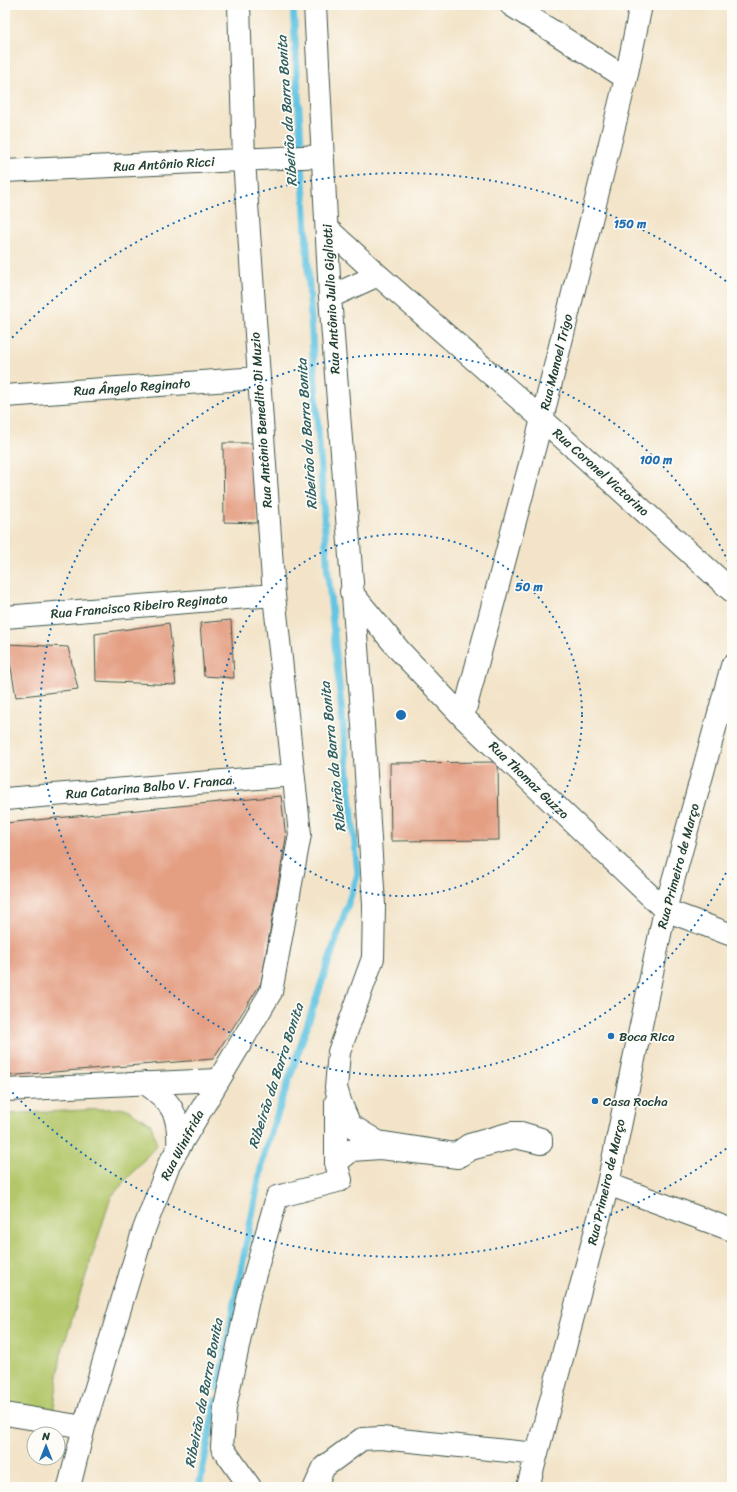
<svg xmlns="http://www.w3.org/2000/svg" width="737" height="1492" font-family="Sriracha,sans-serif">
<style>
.green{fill:#b3c76b;stroke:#698250}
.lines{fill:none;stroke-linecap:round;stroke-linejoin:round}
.stream{stroke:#64c5e2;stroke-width:7}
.building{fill:#e49e82}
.minor-casing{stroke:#3f564a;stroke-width:24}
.minor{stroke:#fff;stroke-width:22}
.ring{fill:none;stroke:#1f6fb2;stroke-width:2;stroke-dasharray:2 4}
.poi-dot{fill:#1f6fb2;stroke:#fdfcf7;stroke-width:1.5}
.labels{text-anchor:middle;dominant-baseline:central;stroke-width:3.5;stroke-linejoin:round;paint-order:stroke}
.street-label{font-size:13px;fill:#1f3d34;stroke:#fdfcf7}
.poi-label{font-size:13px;fill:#1f3d34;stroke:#fdfcf7;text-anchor:start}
.water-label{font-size:14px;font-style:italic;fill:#305f60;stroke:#fdfcf7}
.centre{fill:#1f6fb2;stroke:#fdfcf7;stroke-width:2}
.ring-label{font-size:12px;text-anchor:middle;font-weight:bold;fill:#1f6fb2;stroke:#fdfcf7;stroke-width:3.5;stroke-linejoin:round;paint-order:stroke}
</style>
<rect width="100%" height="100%" fill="#fdfcf7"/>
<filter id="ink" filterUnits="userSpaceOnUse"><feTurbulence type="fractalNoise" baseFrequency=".025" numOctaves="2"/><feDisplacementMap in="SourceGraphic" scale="8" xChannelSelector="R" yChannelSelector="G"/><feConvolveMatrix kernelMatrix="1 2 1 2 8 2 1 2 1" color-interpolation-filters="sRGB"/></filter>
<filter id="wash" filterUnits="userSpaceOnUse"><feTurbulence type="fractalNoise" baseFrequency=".012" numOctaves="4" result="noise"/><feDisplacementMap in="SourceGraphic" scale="16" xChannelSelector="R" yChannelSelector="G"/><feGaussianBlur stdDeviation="0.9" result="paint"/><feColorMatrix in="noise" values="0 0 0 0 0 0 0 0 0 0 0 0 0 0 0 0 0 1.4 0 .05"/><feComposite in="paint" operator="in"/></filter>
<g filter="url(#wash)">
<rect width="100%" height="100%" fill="#f3e4c9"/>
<path class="green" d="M125,1108L151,1124L157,1145L111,1197L61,1354L53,1415L5,1406V1114Z"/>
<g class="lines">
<path class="stream" d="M218,1388L264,1154L358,874L328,574L314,370L293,5
M199,1487L216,1400"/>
</g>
<g id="blocks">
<path class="building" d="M223,443H253L258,523L224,522Z
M231,620L234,678L204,676L200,623Z
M169,623L176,685L96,681L95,634Z
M7,644L68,647L78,689L16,697Z
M498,762L499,840L391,841L390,763Z
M281,796L286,838L261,983L213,1059L5,1076V823Z"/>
</g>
</g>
<g filter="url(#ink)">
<use href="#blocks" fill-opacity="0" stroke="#3f564a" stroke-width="1"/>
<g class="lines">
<g class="minor-casing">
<path id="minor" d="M511,5L626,78
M5,171L323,156
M327,228L378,275L542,419L732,591
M330,297L378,275
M5,396L258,378
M351,592L400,651L463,717L665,910L732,935
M5,617L274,595
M463,717L542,419L626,78L641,5
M5,799L293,775
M145,1083C172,1102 180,1114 178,1148
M5,1090L217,1080
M336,1102V1163
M608,1184L732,1230
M5,1414L84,1427
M69,1487L84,1427L143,1232L169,1164L271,992L300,834L274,595L244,160L239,5
M250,1487L222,1447L225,1407L249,1295L277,1197L341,1180L336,1163L352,1150L380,1148L458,1157L471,1149L515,1137L541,1143V1139L521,1133H511L469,1145L456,1154L378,1142L350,1125L341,1104L336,1088L339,1052L373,958L374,905L363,725L330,297L315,5
M315,1487L324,1467L362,1439L381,1438L537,1454
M528,1487L608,1184L665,910L732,666"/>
</g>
<use href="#minor" class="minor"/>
</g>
</g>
<g class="ring">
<circle cx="401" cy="715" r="181"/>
<path d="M731 862A361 361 0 1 1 731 568"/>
<path d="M731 1145A542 542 0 0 1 8 1088M8 342A542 542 0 0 1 731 285"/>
</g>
<g class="poi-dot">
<circle cx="611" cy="1036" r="4"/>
<circle cx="595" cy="1101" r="4"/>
</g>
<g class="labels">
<g class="street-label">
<text transform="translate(164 164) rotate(-3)">Rua Antônio Ricci</text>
<text transform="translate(331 299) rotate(-93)">Rua Antônio Julio Gigliotti</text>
<text transform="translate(556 362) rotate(-76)">Rua Manoel Trigo</text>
<text transform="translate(132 387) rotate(-4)">Rua Ângelo Reginato</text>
<text transform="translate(261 420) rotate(-94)">Rua Antônio Benedito Di Muzio</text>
<text transform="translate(601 472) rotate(42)">Rua Coronel Victorino</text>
<text transform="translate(139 606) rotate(-5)">Rua Francisco Ribeiro Reginato</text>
<text transform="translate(529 780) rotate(44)">Rua Thomaz Guzzo</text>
<text transform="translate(149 787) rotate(-5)">Rua Catarina Balbo V. Franca</text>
<text transform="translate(678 866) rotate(-75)">Rua Primeiro de Março</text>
<text transform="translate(182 1145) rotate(-62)">Rua Winifrida</text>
<text transform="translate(606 1182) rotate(-77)">Rua Primeiro de Março</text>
</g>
<g class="poi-label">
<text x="619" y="1036">Boca Rica</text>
<text x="603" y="1101">Casa Rocha</text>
</g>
<g class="water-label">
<text transform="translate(287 111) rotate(-94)">Ribeirão da Barra Bonita</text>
<text transform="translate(307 434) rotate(-94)">Ribeirão da Barra Bonita</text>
<text transform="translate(333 757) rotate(-96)">Ribeirão da Barra Bonita</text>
<text transform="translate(276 1076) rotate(-72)">Ribeirão da Barra Bonita</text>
<text transform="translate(204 1393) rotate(-79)">Ribeirão da Barra Bonita</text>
</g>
</g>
<circle cx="401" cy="715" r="6" class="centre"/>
<g class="ring-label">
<text x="630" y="228">150 m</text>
<text x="656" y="464">100 m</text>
<text x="529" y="591">50 m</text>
</g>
<rect width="737" height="1492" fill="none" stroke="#fdfcf7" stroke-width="20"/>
<g transform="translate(46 1446)"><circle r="19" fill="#fdfcf7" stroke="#a4b0a9"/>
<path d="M0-3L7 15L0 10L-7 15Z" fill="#1f6fb2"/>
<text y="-6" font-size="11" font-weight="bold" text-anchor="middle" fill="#1f3d34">N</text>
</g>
</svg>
